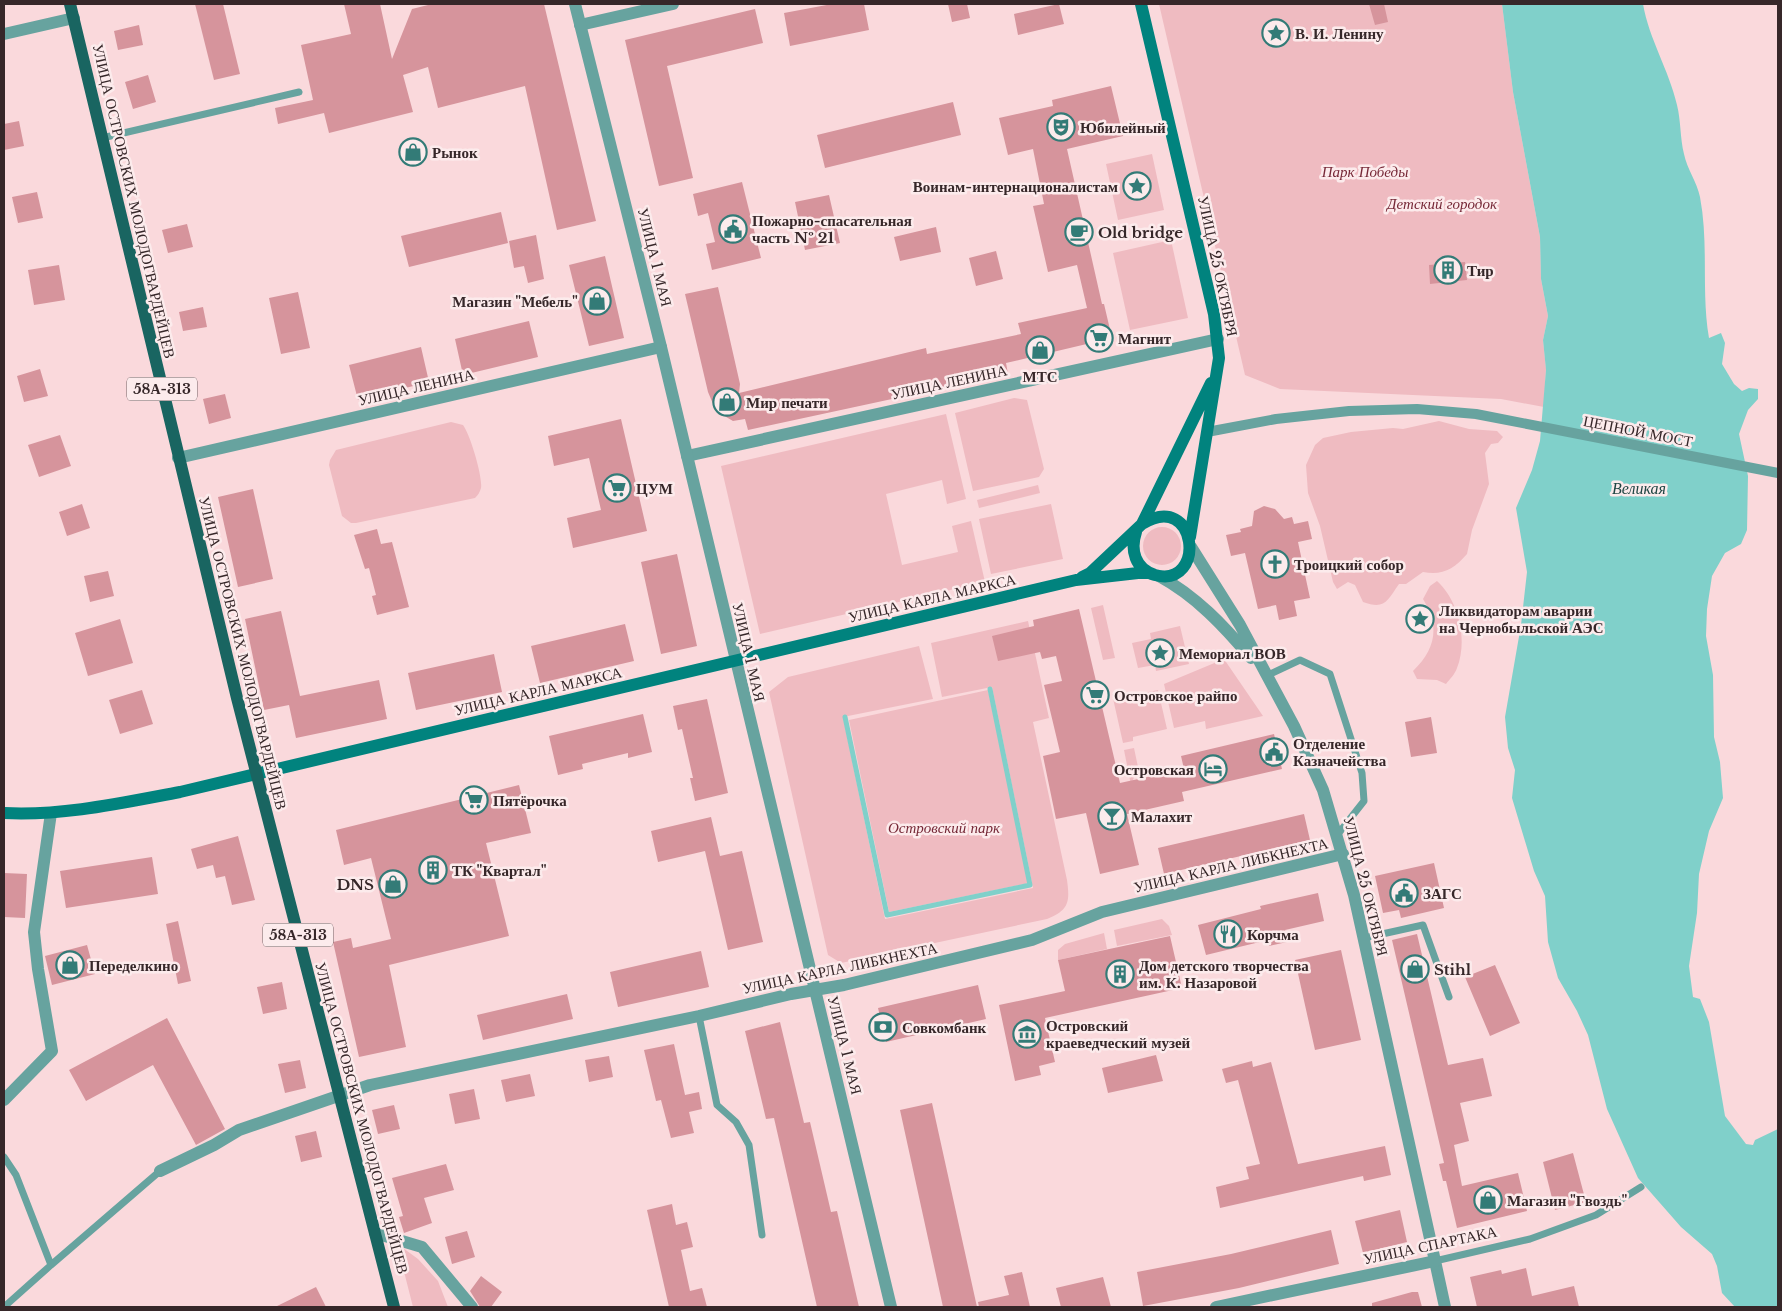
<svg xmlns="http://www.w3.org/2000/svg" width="1782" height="1311" font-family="'Libre Baskerville',serif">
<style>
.green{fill:#efbbc1}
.water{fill:#80d0ca}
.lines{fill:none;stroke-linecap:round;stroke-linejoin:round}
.stream{stroke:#80d0ca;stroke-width:5}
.building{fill:#d6949c}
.service{stroke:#67a39f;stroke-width:7}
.pedestrian{stroke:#67a39f;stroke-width:10}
.minor{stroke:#67a39f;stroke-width:12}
.tertiary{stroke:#67a39f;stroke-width:12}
.secondary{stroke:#01837e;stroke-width:12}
.primary{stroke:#196561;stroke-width:12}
.labels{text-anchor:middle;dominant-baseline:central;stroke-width:5;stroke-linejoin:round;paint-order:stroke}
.shield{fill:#fcebec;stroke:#716264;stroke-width:1}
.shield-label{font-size:14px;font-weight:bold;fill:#362729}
.poi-label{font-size:15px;font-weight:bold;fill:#362729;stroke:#fcebec;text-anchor:start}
.park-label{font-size:15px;font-style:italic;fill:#762837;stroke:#fcebec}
.street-label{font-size:15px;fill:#362729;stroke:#fcebec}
.water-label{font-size:16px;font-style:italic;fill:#1f4543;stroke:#fcebec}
</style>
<rect width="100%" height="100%" fill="#fad9dc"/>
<path class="green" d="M1159,4H1502L1513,92L1540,237L1541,279L1548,316L1543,340L1546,369L1544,407L1501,399L1280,389L1245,375Z
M1152,154L1164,210L1118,220L1106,164Z
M1171,240L1188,318L1130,330L1113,253Z
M1014,398L1027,400L1044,469L1039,477L973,491L955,413Z
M946,414L966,499L947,504L942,480L886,494L902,565L958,552L952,526L971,521L985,582L760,634L721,466Z
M1439,421L1469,429L1497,431L1503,437L1498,443L1491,444L1485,453L1489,484L1472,530L1467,554C1454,569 1442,576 1423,572L1406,584H1399C1387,601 1385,610 1363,602L1355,585L1348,582L1337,589L1333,582L1320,526L1308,493L1306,465L1315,445L1323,438L1351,432L1393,428L1403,429Z
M451,422L463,425C470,434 483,477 481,488C480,492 478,495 475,498L356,523H351L342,516L329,465L330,460L336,450Z
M1038,485L1040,493L979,508L977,500Z
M1051,504L1063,559L991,574L979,519Z
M1143 546a19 19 0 1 1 38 0a19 19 0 1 1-38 0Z
M1437,581C1459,601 1468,640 1457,668C1455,674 1450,679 1446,684L1437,680L1417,679L1413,671C1436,649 1440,626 1423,599L1430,586Z
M1103,605L1115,658L1103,660L1091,608Z
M1028,621L1049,718L1033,722L1067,880C1070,902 1069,910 1047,919L841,963L828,955L769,692L788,677L919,646L933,699L843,717L885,919L1033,888L992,687L942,697L931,643Z
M1180,626L1189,664L1156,671L1155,665L1138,668L1132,643L1151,639L1150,633Z
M1224,659L1263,716L1206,729L1205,721L1174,728L1164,684Z
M988,690L1029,883L889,912L849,720Z
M1158,690L1167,729L1133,737V741L1123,743L1112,694L1123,692L1125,697Z
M1134,748L1138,767L1131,785L1124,750Z
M1162,919L1169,926L1172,935L1117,946L1114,930Z
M1104,933L1107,949L1058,960V950L1065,944Z
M398,1248H403L418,1259L438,1281L448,1307H413Z"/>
<path class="water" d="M1502,4H1643C1649,39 1669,70 1677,105C1681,121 1680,138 1684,154C1687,169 1697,182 1700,197C1709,244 1701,292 1709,338L1721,333L1725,343L1722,364L1734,384L1742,391L1749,388L1758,389V399L1748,410L1739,434L1748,476L1747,530L1741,544L1725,553L1712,576L1707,609L1706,636L1713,675L1714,737L1720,762L1723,798L1709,831L1699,874L1697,913L1689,966L1693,997L1700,999L1709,1022L1725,1116L1746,1144L1753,1145L1755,1140L1778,1129V1307H1735L1722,1293L1717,1266L1712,1254L1681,1227L1638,1178L1607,1109L1588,1035L1577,1011L1558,978L1548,942L1545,896L1534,871L1512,798L1515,770L1508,748L1505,717L1521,625L1527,572L1516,508L1532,470L1540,441L1546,370L1543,340L1548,316L1541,279L1540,237L1513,92Z"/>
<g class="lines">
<path class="stream" d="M845,717L887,915L1030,885L990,689"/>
</g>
<path class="building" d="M195,4H223L240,74L214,80Z
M344,4H380L392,59L412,9L432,4H544L596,221L557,230L525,86L438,108L428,67L403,75L413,112L329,133L324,113L278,124L275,108L313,100L301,45L351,34Z
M832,4H864L869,30L790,46L784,13Z
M948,4H967L970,18L952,22Z
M1059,4L1064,24L1018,35L1014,14Z
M1369,4H1384L1388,22L1375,25Z
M755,9L763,43L667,66L693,178L659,186L625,40Z
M139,25L143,45L118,50L114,31Z
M148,75L156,102L133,109L125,82Z
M1111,86L1123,136L1067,149L1102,304H1104L1112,338L1006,363L1008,374L748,430L745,419L733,421L716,411L708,392L685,294L718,287L740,384L739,393L926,348L927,354L1021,334L1018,323L1087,308L1077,265L1048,272L1033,206L1044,204L1033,149L1008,155L999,118L1053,106L1052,100Z
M953,102L961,135L825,168L817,135Z
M19,121L24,146L4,150V124Z
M742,182L761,258L712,270L706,244L715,242L708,213L698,216L693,194Z
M37,192L43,218L18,223L12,197Z
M829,195L840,243L805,250L795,202Z
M501,212L508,243L409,267L401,236Z
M187,224L193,247L168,253L162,230Z
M936,227L941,252L900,261L894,237Z
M536,235L544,279L528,283L524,266L514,268L509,241Z
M996,251L1003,279L976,286L969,258Z
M605,256L624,338L589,346L569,265Z
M1465,262L1467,280L1430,284L1429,265Z
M59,265L65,300L34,305L28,270Z
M298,292L310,348L281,354L269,298Z
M203,307L207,327L183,331L179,312Z
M529,321L538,357L463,375L455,339Z
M421,347L429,382L358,400L349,365Z
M40,369L48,396L24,402L17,376Z
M225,394L231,418L209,424L203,399Z
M621,419L647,531L573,548L567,518L601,510L589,458L554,466L548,436Z
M60,435L71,466L39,477L28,445Z
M253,489L273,579L238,587L218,497Z
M82,504L90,528L67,536L59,512Z
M1264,506L1275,509L1284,519L1292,517L1294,524L1308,521L1312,539L1298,542L1310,598L1294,601L1297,616L1279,620L1276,605L1258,609L1245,553L1231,556L1226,535L1241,532L1240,529L1252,526L1254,511Z
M377,529L381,544L392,542L409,607L377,615L372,596L376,595L369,568L365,569L354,535Z
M677,554L697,646L661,654L641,562Z
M108,571L114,596L90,602L84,576Z
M1079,609L1120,783L1184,769L1181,756L1274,734L1282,769L1182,792L1184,801L1127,814L1139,865L1100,874L1086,813L1056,819L1043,756L1060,752L1044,685L1062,681L1056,656L1042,659L1040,652L998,661L992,636L1034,626L1033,620Z
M281,611L300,696L379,680L387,719L296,738L289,705L264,710L245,619Z
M120,619L133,663L88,676L75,633Z
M625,624L634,661L540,683L531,646Z
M494,654L502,692L416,710L408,673Z
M142,690L153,724L120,734L109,700Z
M707,699L728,793L695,801L690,778H693L682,729L678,730L673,706Z
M643,714L652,752L628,758V753L582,764L583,769L558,775L549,736Z
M1431,717L1437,753L1411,757L1405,722Z
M519,785L531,833L486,843L509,936L389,965L406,1047L359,1057L333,942L351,938L353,948L391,939L371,858L344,865L336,830Z
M1304,814L1310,840L1164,874L1158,848Z
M711,817L720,856L742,851L763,942L728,950L705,851L658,862L651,831Z
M238,836L255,900L232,905L225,876L216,878L213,865L197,869L191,849Z
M152,857L158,894L66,908L60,871Z
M1434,863L1444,908L1401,918L1399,910L1383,913L1375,876Z
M4,873L27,874L25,918L4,917Z
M1318,893L1324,921L1285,930L1287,942L1269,946L1268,940L1206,955L1198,925L1261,909L1260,906Z
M178,921L191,981L178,984L166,924Z
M1417,934L1448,1065L1483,1058L1492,1096L1460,1103L1469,1141L1454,1145L1462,1186L1518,1173L1527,1211L1457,1228L1446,1181H1443L1439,1164L1444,1163L1392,940Z
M1170,936L1182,988L1045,1018L1055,1062L1039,1066L1041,1075L1015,1081L999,1005L1065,991L1058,960Z
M87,945L95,974L52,985L45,956Z
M1341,950L1361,1040L1315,1050L1295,960Z
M701,951L709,987L618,1007L610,972Z
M1495,965L1520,1023L1490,1036L1465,977Z
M282,982L287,1009L263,1014L257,987Z
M978,985L986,1019L886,1042L878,1008Z
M567,994L573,1019L483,1040L477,1015Z
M167,1018L225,1129L196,1145L153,1065L86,1101L69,1070Z
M780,1022L804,1123L810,1122L831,1212L837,1211L859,1307H817L774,1118L766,1119L745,1031Z
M674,1044L685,1095L699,1092L702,1109L689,1112L694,1133L671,1138L661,1100L656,1101L644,1050Z
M1156,1055L1163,1081L1108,1093L1102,1068Z
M609,1056L613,1077L589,1082L585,1060Z
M300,1060L306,1088L285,1093L278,1064Z
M1252,1061L1253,1067L1271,1062L1298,1164L1385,1146L1391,1175L1364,1181L1363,1176L1220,1208L1216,1187L1249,1179L1246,1167L1260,1164L1238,1080L1226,1083L1222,1069Z
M530,1074L535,1096L506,1102L501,1080Z
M474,1089L480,1119L455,1124L449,1094Z
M932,1103L977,1307H943L900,1110Z
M394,1105L400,1129L378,1134L372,1110Z
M316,1131L322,1157L301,1162L295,1136Z
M1573,1153L1586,1202L1555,1210L1543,1162Z
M446,1164L454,1190L424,1198L432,1223L404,1233L399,1217L403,1216L392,1178Z
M672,1204L676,1225L687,1222L693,1247L681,1250L690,1291L702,1288L707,1307H669L647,1210Z
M1400,1210L1407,1242L1363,1253L1355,1221Z
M1331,1230L1339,1264L1239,1288L1143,1306L1137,1272L1231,1254Z
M467,1231L475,1257L452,1264L445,1237Z
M1526,1268L1532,1296L1574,1286L1579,1307H1477L1470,1277L1501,1270L1502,1274Z
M1022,1272L1030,1307H979L978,1302L1009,1295L1004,1276Z
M481,1276L502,1292L491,1307H480L470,1291Z
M1103,1277L1111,1307H1061L1056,1288Z
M316,1287L326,1307H275Z
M1412,1292H1418L1422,1307H1372V1303Z"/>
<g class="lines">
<path class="service" d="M102,138L299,92
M1266,676L1300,660L1330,674L1362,773L1364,801L1338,834
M1364,938L1423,925L1449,997
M699,1016L717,1105L736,1122L749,1145L762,1235
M4,1157L16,1175L51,1265L4,1307
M1435,1261L1530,1239L1596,1215L1641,1187
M51,1265L160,1171"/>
<path class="pedestrian" d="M1207,432L1276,419L1349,411L1417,409L1476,414L1778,473"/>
<path class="minor" d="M580,25L673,4
M4,34L74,18
M687,456L1218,339
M178,458L661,347
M4,1100L52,1051L38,969L34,932L51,813
M160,1171L214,1145L239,1130L370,1085L699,1016L791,994L844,985L1032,940L1102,912L1343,854
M375,1233L422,1247L472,1307
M1435,1261L1445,1307"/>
<path class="tertiary" d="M575,4L661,347L891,1307
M1191,547L1240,625L1294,726L1323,790L1354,895L1435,1261L1216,1307
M1159,576C1196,596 1224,626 1251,658"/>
<path class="secondary" d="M1141,4L1214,314L1219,358L1190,537
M1136,532C1130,550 1135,569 1155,575C1207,589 1198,489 1142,524
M1082,577L1090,573L1142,524L1211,383
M4,813C63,816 121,803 180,792L1076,580L1138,573H1150"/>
<path class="primary" d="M70,4L237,698L394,1307"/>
</g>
<defs>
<g id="sight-ring" transform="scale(1.4375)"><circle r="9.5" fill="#fcebec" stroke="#337b77" stroke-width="1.5"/><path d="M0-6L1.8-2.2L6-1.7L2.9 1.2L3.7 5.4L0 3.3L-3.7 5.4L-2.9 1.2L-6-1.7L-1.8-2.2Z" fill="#337b77"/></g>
<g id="theatre-ring" transform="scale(1.4375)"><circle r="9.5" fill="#fcebec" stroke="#337b77" stroke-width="1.5"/><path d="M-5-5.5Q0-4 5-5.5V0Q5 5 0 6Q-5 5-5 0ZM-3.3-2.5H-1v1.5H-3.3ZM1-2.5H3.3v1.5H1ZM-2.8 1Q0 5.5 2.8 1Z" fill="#337b77"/></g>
<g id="shop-ring" transform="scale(1.4375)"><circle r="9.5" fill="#fcebec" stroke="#337b77" stroke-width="1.5"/><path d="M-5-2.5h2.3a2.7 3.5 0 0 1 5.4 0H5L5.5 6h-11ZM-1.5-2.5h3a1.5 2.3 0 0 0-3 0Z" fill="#337b77"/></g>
<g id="civic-ring" transform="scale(1.4375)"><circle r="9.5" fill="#fcebec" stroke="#337b77" stroke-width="1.5"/><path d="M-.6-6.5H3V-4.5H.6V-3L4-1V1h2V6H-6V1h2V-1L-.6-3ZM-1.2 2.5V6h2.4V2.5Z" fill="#337b77"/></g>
<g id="cafe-ring" transform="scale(1.4375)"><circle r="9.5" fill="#fcebec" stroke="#337b77" stroke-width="1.5"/><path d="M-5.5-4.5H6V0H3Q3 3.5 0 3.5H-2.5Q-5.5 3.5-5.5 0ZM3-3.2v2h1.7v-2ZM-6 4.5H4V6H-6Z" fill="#337b77"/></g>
<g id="building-ring" transform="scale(1.4375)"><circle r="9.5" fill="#fcebec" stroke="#337b77" stroke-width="1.5"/><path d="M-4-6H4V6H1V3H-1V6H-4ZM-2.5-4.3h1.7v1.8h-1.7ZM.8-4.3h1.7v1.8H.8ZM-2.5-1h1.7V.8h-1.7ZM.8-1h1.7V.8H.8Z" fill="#337b77"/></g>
<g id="supermarket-ring" transform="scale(1.4375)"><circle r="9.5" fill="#fcebec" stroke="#337b77" stroke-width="1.5"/><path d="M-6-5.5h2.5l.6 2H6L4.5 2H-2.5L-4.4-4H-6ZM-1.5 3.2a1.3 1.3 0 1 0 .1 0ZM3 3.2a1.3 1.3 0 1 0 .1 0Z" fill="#337b77"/></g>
<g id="church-ring" transform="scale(1.4375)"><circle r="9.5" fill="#fcebec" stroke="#337b77" stroke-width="1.5"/><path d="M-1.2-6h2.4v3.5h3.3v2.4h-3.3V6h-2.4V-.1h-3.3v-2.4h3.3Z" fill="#337b77"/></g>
<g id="hotel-ring" transform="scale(1.4375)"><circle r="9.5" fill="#fcebec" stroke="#337b77" stroke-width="1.5"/><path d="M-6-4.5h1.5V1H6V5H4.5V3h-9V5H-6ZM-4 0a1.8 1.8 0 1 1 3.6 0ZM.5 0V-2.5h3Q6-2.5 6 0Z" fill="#337b77"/></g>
<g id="bar-ring" transform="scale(1.4375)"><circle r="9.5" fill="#fcebec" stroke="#337b77" stroke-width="1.5"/><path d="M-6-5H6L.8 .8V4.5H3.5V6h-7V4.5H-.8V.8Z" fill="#337b77"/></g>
<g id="restaurant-ring" transform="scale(1.4375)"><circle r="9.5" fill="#fcebec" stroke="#337b77" stroke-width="1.5"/><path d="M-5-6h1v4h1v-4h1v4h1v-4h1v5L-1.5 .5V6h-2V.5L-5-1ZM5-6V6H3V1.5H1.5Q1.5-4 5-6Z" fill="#337b77"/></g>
<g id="bank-ring" transform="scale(1.4375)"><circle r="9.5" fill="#fcebec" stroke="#337b77" stroke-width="1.5"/><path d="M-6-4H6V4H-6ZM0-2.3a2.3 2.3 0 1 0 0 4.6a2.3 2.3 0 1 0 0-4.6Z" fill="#337b77"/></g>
<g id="museum-ring" transform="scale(1.4375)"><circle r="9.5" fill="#fcebec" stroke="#337b77" stroke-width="1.5"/><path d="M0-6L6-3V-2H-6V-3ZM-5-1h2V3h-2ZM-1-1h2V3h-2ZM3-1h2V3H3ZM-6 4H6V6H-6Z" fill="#337b77"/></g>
</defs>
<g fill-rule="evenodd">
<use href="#sight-ring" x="1276" y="33"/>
<use href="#theatre-ring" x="1061" y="127"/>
<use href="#shop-ring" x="413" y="152"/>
<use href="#sight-ring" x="1137" y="186"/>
<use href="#civic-ring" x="733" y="229"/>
<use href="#cafe-ring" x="1079" y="232"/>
<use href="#building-ring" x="1448" y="270"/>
<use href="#shop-ring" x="597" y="301"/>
<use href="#supermarket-ring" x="1099" y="338"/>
<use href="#shop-ring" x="1040" y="350"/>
<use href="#shop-ring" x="727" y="402"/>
<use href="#supermarket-ring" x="617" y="488"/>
<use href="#church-ring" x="1275" y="564"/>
<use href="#sight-ring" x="1420" y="619"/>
<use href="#sight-ring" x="1160" y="653"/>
<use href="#supermarket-ring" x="1095" y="695"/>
<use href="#civic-ring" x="1274" y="752"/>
<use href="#hotel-ring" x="1213" y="769"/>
<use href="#supermarket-ring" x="474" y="800"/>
<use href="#bar-ring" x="1112" y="816"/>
<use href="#building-ring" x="433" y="870"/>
<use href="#shop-ring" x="393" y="884"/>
<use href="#civic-ring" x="1404" y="893"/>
<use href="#restaurant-ring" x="1228" y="934"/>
<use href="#shop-ring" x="70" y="965"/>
<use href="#shop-ring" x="1415" y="969"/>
<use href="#building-ring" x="1120" y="974"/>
<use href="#bank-ring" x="883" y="1027"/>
<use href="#museum-ring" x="1027" y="1034"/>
<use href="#shop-ring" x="1488" y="1200"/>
</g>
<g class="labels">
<g class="shield">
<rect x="127" y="377.5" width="70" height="23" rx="4"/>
<rect x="263" y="923.5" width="70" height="23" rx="4"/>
</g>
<g class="shield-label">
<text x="162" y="389">58А-313</text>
<text x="298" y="935">58А-313</text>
</g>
<g class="poi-label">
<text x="1295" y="33">В. И. Ленину</text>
<text x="1080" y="127">Юбилейный</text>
<text x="432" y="152">Рынок</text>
<text x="1118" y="186" text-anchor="end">Воинам-интернационалистам</text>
<text x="752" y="220">Пожарно-спасательная<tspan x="752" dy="17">часть № 21</tspan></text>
<text x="1098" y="232">Old bridge</text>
<text x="1467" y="270">Тир</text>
<text x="578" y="301" text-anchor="end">Магазин "Мебель"</text>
<text x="1118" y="338">Магнит</text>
<text x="1040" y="376" text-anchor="middle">МТС</text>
<text x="746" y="402">Мир печати</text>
<text x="636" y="488">ЦУМ</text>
<text x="1294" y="564">Троицкий собор</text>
<text x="1439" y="610">Ликвидаторам аварии<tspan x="1439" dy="17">на Чернобыльской АЭС</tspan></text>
<text x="1179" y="653">Мемориал ВОВ</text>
<text x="1114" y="695">Островское райпо</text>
<text x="1293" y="743">Отделение<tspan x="1293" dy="17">Казначейства</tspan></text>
<text x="1194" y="769" text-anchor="end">Островская</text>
<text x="493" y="800">Пятёрочка</text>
<text x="1131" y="816">Малахит</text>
<text x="452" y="870">ТК "Квартал"</text>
<text x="374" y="884" text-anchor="end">DNS</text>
<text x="1423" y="893">ЗАГС</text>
<text x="1247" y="934">Корчма</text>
<text x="89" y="965">Переделкино</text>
<text x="1139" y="965">Дом детского творчества<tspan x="1139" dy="17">им. К. Назаровой</tspan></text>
<text x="1434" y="969">Stihl</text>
<text x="1046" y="1025">Островский<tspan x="1046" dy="17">краеведческий музей</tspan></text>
<text x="902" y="1027">Совкомбанк</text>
<text x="1507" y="1200">Магазин "Гвоздь"</text>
</g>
<g class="park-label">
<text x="1365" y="171">Парк Победы</text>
<text x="1442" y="203">Детский городок</text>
<text x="944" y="827">Островский парк</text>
</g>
<g class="street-label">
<text transform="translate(134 201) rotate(77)">УЛИЦА ОСТРОВСКИХ МОЛОДОГВАРДЕЙЦЕВ</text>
<text transform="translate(655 257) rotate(76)">УЛИЦА 1 МАЯ</text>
<text transform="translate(1218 266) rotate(78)">УЛИЦА 25 ОКТЯБРЯ</text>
<text transform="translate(949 382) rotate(-12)">УЛИЦА ЛЕНИНА</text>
<text transform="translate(416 387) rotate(-13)">УЛИЦА ЛЕНИНА</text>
<text transform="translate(1638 431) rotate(11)">ЦЕПНОЙ МОСТ</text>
<text transform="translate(932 598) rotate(-13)">УЛИЦА КАРЛА МАРКСА</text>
<text transform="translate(749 652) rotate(77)">УЛИЦА 1 МАЯ</text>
<text transform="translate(243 653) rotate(76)">УЛИЦА ОСТРОВСКИХ МОЛОДОГВАРДЕЙЦЕВ</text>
<text transform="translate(538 691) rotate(-13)">УЛИЦА КАРЛА МАРКСА</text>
<text transform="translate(1231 865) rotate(-13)">УЛИЦА КАРЛА ЛИБКНЕХТА</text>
<text transform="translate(1366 886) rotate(76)">УЛИЦА 25 ОКТЯБРЯ</text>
<text transform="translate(840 968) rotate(-12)">УЛИЦА КАРЛА ЛИБКНЕХТА</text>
<text transform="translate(845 1045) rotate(76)">УЛИЦА 1 МАЯ</text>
<text transform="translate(362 1118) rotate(75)">УЛИЦА ОСТРОВСКИХ МОЛОДОГВАРДЕЙЦЕВ</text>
<text transform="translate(1430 1245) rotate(-12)">УЛИЦА СПАРТАКА</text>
</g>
<g class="water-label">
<text x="1639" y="488">Великая</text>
</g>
</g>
<rect width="1782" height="1311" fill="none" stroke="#362729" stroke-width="10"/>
</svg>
